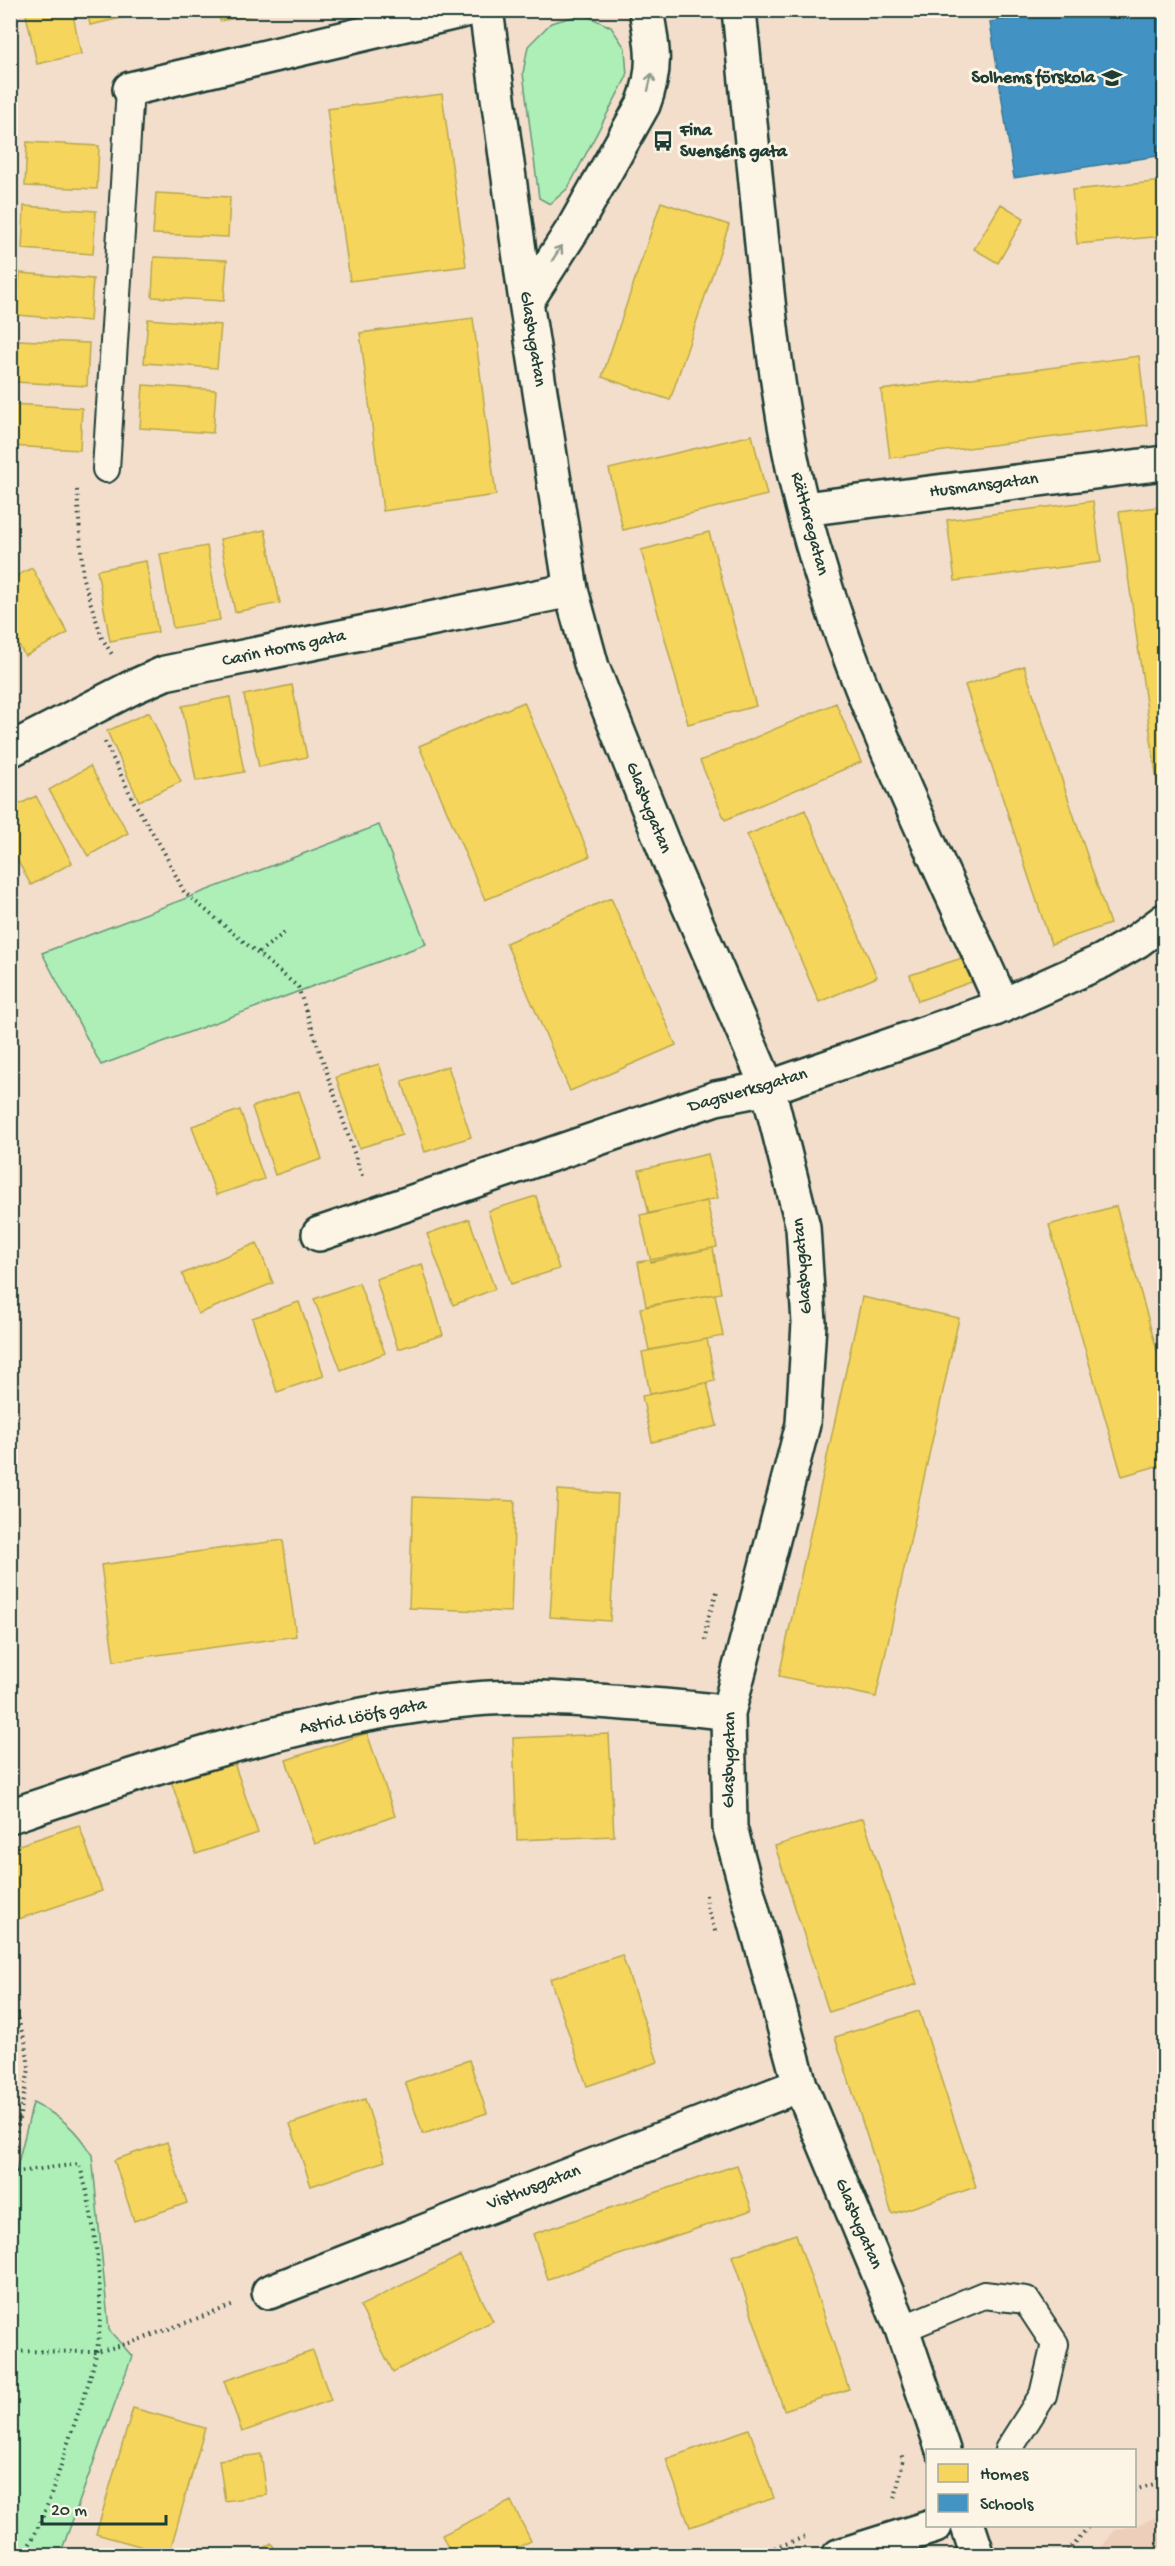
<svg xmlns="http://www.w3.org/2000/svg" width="1175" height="2566" font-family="'Gochi Hand',sans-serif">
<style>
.built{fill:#edcebb}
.green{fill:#aeefb8;stroke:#669676;stroke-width:1.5}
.homes{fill:#f6d55c;stroke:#b6a750;stroke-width:1.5}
.schools{fill:#4393c3;stroke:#387998;stroke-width:1.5}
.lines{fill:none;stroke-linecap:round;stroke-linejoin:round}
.service-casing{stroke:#1f3d34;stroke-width:30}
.minor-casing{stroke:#1f3d34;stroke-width:38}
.path{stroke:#1f3d34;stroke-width:4;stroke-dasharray:1.5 4.5;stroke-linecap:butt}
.service{stroke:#fcf5e5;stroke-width:26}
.minor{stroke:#fcf5e5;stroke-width:33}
.oneway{stroke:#8e998c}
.labels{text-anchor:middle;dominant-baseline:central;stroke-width:6;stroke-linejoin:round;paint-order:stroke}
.poi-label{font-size:18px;font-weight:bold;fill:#1f3d34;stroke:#fcf5e5;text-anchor:end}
.street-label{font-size:18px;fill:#1f3d34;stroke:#fcf5e5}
</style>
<rect width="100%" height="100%" fill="#f3decc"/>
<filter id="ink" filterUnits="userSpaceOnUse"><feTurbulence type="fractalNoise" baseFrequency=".0167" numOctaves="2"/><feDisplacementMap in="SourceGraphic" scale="12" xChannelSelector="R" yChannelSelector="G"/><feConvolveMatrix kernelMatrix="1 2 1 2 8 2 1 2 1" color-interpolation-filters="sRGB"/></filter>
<g filter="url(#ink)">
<path class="built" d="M1164,2514V2555H1095L1115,2530L1134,2526Z"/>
<path class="green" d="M583,14L611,27L625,48L627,76L568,188L550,204L539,198L523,73L528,46L551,23Z
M379,825L426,944L101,1065L42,953Z
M33,2103C62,2117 75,2128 92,2155L109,2330L132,2356L60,2555H11V2191Z"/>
<path class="homes" d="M25,10H72L81,54L37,64Z
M87,10H134L135,15L90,25Z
M218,10H264V13L220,21Z
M442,94L466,266L350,281L327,109Z
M27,142L99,146L97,189L25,186Z
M1164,181V236L1077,244L1072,190Z
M156,193L230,197L228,237L153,234Z
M661,202L729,225L670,400L602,377Z
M1001,204L1024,218L998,263L974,249Z
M24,206L96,211L93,254L22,249Z
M154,257L227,260L224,301L152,297Z
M20,273L93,279L90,321L17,315Z
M473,318L496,495L383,511L360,333Z
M148,319L221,325L217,368L144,363Z
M17,340L89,343L87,386L15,382Z
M1139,356L1147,425L890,458L881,390Z
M143,385L216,390L213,433L140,428Z
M10,404L82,408L80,450L10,446Z
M752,435L767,495L623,530L609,469Z
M1093,501L1101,562L955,581L947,520Z
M1164,506V817H1162L1119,512Z
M265,530L280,603L235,612L220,539Z
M709,532L756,706L688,724L641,550Z
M207,546L220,620L173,628L160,554Z
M146,561L158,632L110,641L97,570Z
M32,568L68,633L25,656L10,629V579Z
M1024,666L1110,924L1051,944L965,685Z
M292,685L307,757L259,767L244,695Z
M230,697L244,772L196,781L182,706Z
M524,702L590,856L485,900L419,746Z
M836,703L861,762L725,820L700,761Z
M149,712L181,782L139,801L107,731Z
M90,766L128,833L88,856L49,790Z
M36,796L72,863L31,885L10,847V809Z
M805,810L877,977L819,1002L747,835Z
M611,898L676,1045L570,1091L506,943Z
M965,957L974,981L918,1001L910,975Z
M379,1064L402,1135L359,1148L336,1077Z
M448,1066L471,1137L425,1152L402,1081Z
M299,1091L322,1159L275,1175L252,1107Z
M240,1110L264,1179L216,1195L192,1126Z
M708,1154L718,1198L649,1214L639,1170Z
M536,1196L559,1269L511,1284L488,1211Z
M707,1201L717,1247L651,1262L640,1215Z
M1116,1206L1164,1375V1464L1122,1476L1049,1225Z
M469,1219L495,1289L453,1305L427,1234Z
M257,1243L273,1283L198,1314L182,1274Z
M713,1248L721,1293L646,1306L638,1262Z
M422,1264L443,1335L398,1349L376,1279Z
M359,1283L385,1353L341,1370L314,1299Z
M715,1294L723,1336L649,1350L640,1308Z
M862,1297L959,1318L876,1697L779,1676Z
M299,1302L324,1376L277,1392L252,1318Z
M707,1339L715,1381L650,1394L642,1352Z
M707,1383L717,1426L652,1442L642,1396Z
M558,1490L618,1494L610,1621L550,1617Z
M413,1497L515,1501L511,1612L409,1608Z
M283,1540L296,1636L114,1661L101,1565Z
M367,1733L395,1816L315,1844L286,1760Z
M609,1734L614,1836L517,1840L513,1738Z
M232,1757L258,1833L196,1854L170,1778Z
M863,1818L917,1984L829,2012L775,1846Z
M79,1825L102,1891L10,1922V1848Z
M622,1955L658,2062L587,2086L550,1979Z
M919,2011L976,2187L892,2214L835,2037Z
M469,2060L487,2113L423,2134L405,2082Z
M365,2099L385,2161L311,2186L290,2124Z
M167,2142L187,2203L134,2221L114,2160Z
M737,2165L752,2210L548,2279L533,2234Z
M796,2234L849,2389L784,2410L732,2256Z
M460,2256L493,2321L393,2372L360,2306Z
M313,2351L331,2400L242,2432L224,2381Z
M133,2408L205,2428L169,2554L96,2534Z
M749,2429L774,2498L690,2527L666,2459Z
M261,2454L267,2495L225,2501L219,2460Z
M511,2501L531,2541L501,2556H452L442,2535Z
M271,2543L280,2556H254Z"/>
<path class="schools" d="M1068,10H1164V155L1014,178L990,22Z"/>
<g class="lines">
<g class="service-casing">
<path id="service" d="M106,469L130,89
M902,2329L984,2295L1026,2300L1055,2344L1043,2395L1008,2450"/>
</g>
<g class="minor-casing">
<path id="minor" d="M486,10L526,302L571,590L592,667L670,862L768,1088L803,1227L809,1323L803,1424L728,1713L730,1828L800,2085L902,2329L943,2450
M739,10C746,85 754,159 761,234C769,314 777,393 794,472C835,659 926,833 1003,1006
M130,89L465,10
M526,302L573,229L643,105C657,69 653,47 646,10
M804,509L1164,463
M10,750L133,687L165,673L571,590
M319,1234L716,1098L768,1088L995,1009L1102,961L1137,941L1164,921
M10,1816C162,1765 315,1713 475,1699C520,1695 566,1699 611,1702C650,1705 689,1707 728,1713
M269,2292L800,2085
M968,2526L978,2556
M839,2556L935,2526"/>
</g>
<path class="path" d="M77,490L83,579L102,638L113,656
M105,742L134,802L163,850L184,892L298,987L363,1179
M259,952L287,931
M705,1640L707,1622L717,1592
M706,1895L707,1907L716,1934
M10,1996L26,2044L29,2069L10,2165
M10,2173L79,2164C94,2208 106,2303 97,2349C91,2382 77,2414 67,2446C55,2484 44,2521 23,2556
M10,2351L97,2352L133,2342L234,2305
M1134,2490L1164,2481
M895,2498L903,2461L901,2453
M752,2556L805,2537
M1064,2556L1089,2526"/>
<use href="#service" class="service"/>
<use href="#minor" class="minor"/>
</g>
<defs><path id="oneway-shaft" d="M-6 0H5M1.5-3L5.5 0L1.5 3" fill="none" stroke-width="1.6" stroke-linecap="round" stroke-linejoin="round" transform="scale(1.5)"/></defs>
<g class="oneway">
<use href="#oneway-shaft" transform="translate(650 82) rotate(-77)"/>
<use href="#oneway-shaft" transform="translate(557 253) rotate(-57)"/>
</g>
</g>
<defs>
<g id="school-bare" transform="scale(1.62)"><path d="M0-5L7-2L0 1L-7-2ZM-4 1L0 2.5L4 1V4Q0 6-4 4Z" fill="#1f3d34" stroke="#fcf5e5" stroke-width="2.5" paint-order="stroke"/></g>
<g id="bus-bare" transform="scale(1.62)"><path d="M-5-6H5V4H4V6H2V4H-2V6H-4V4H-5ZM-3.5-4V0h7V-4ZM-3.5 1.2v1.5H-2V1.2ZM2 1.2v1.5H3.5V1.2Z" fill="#1f3d34" stroke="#fcf5e5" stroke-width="2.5" paint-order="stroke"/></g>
</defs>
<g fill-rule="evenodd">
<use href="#school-bare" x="1112" y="78"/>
<use href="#bus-bare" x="663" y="141"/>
</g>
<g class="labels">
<g class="poi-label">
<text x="1095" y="78">Solhems förskola</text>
<text x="680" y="131" text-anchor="start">Fina<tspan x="680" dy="21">Svenséns gata</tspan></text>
</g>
<g class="street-label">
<text transform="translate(532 339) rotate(81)">Glasbygatan</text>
<text transform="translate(984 486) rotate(-7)">Husmansgatan</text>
<text transform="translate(809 524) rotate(75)">Rättaregatan</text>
<text transform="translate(284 649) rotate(-12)">Carin Horns gata</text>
<text transform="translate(648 808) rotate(68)">Glasbygatan</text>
<text transform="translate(748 1091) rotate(-16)">Dagsverksgatan</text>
<text transform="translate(803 1266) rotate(-95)">Glasbygatan</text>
<text transform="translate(363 1717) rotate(-11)">Astrid Lööfs gata</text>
<text transform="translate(730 1760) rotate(-89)">Glasbygatan</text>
<text transform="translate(534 2188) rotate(-21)">Visthusgatan</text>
<text transform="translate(858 2224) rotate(67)">Glasbygatan</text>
</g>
</g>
<rect width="1175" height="2566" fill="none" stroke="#fcf5e5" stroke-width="36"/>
<rect x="18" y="18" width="1139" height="2530" fill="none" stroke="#1f3d34" stroke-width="2" filter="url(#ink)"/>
<rect x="926" y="2449" width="210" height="78" fill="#fcf5e5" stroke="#a4ab9e" stroke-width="1.5"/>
<rect x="938" y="2464" width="30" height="18" fill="#f6d55c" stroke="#a4ab9e" stroke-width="1.5"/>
<text x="980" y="2479" font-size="18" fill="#1f3d34">Homes</text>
<rect x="938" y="2494" width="30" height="18" fill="#4393c3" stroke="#a4ab9e" stroke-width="1.5"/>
<text x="980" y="2509" font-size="18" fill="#1f3d34">Schools</text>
<path d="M42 2515v9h124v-9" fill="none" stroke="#1f3d34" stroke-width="3"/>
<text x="51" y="2515" font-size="18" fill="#1f3d34" stroke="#fcf5e5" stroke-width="4.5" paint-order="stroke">20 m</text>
</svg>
